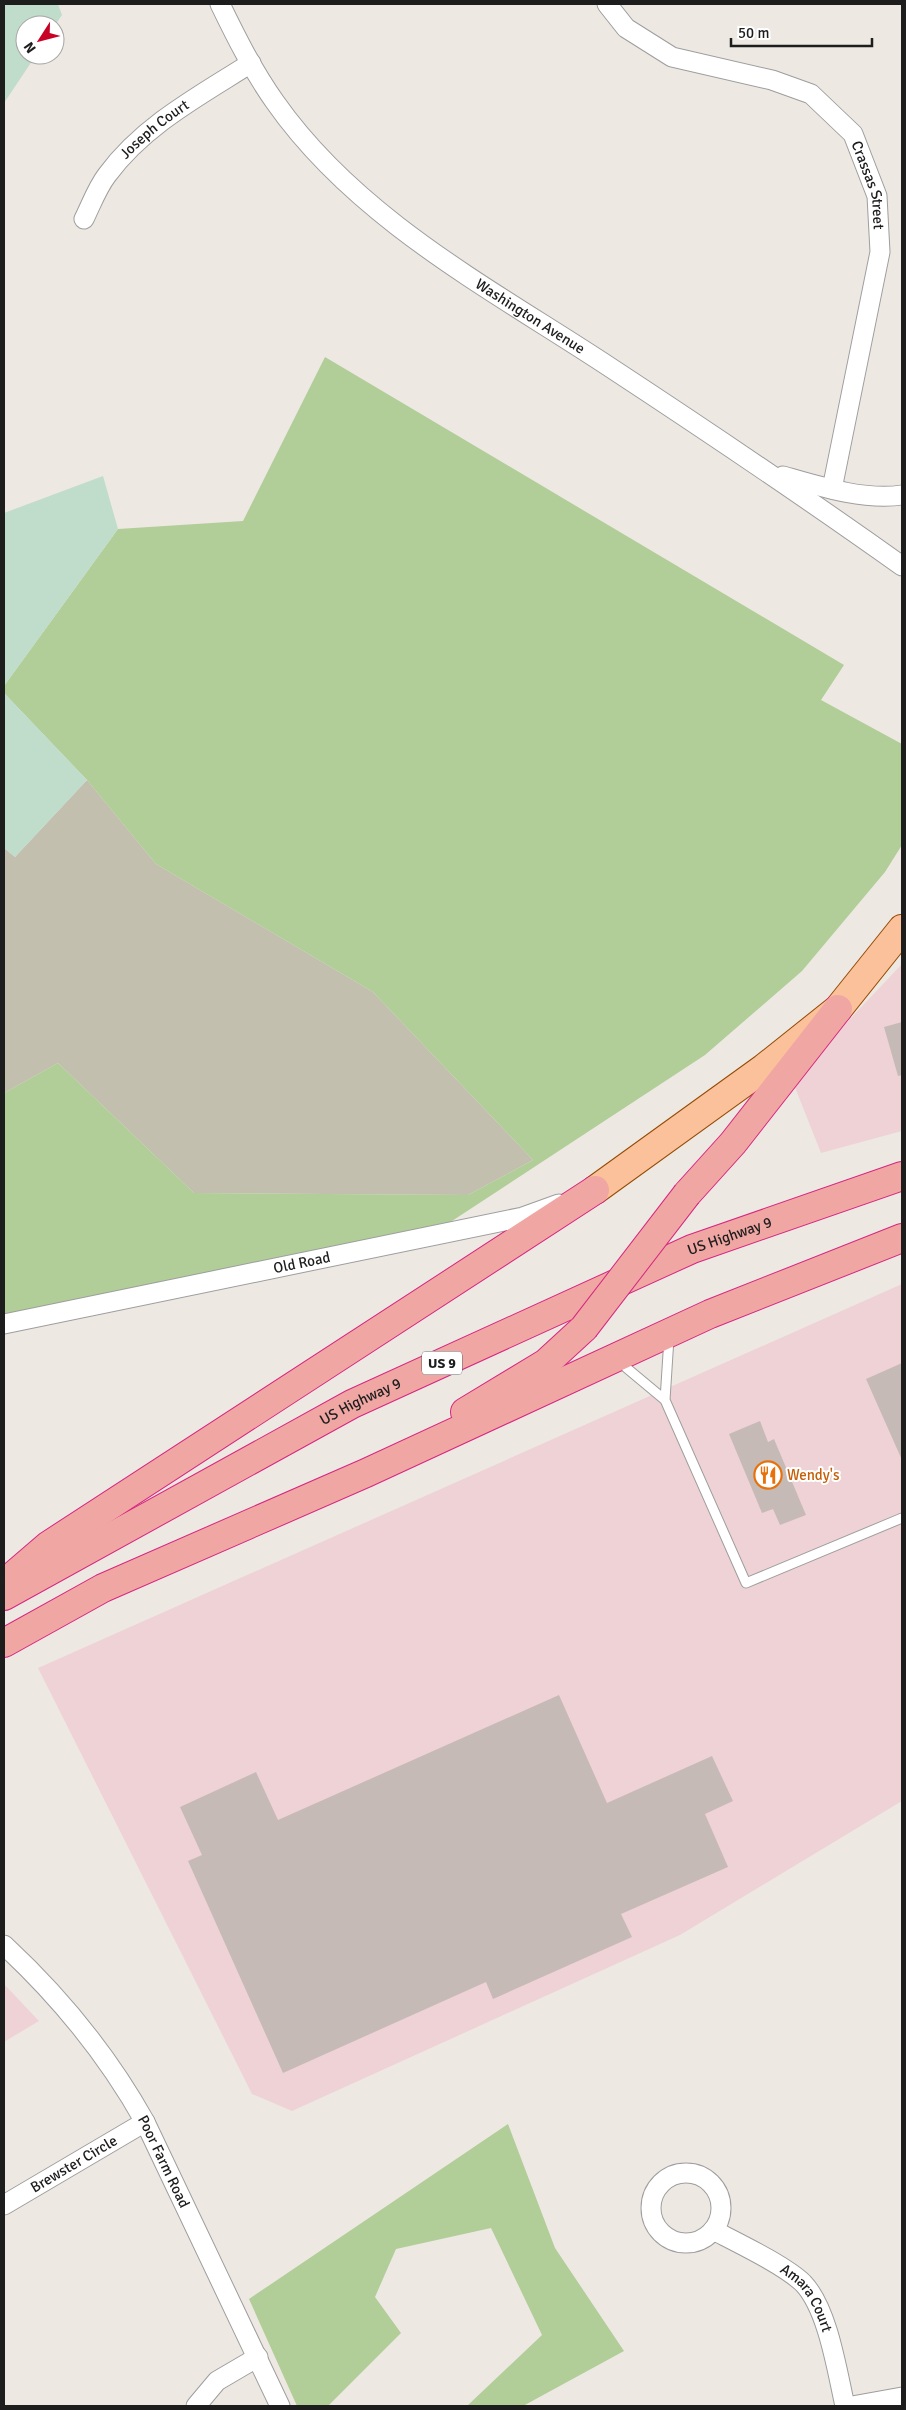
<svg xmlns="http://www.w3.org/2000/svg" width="906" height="2410" font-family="Signika,sans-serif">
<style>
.commercial{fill:#efd2d6}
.construction{fill:#c2bfaf}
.forest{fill:#b1cd98}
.wetland{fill:#c0dcca}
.building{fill:#c6bab6}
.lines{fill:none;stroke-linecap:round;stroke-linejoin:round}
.service-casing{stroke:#9e9e9e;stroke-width:11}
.minor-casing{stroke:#9e9e9e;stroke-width:21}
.primary-casing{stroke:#944a02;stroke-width:30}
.trunk-casing{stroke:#d62681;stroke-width:30}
.service{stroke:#fff;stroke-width:9}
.minor{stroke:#fff;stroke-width:19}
.primary{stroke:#fbc19b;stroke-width:28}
.trunk{stroke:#f0a6a3;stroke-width:28}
.trunk-bridge-casing{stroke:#d62681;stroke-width:30;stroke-linecap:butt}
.trunk-bridge{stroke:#f0a6a3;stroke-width:28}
.labels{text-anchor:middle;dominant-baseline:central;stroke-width:4;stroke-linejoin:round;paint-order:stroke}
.shield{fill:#fff;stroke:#616161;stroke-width:1}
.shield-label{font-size:14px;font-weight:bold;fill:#1d1d1d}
.street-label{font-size:15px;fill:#1d1d1d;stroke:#fff}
.food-label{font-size:15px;fill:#c56008;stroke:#fff;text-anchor:start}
</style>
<rect width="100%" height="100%" fill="#eee8e3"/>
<path class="commercial" d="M902,964V1131L821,1153L792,1080Z
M902,1284V1801L680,1935L292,2111L252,2094L38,1668Z
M4,1984L39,2021L4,2042Z"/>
<path class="construction" d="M87,780L156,864L373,992L533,1160L468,1195L194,1193L58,1063L4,1093V848L15,857Z"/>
<path class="forest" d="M325,357L844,665L821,700L902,744V845L885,872L802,971L705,1055L426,1238L4,1320V1093L58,1063L194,1193L468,1195L533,1160L373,992L156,864L87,780L4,693V686L118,529L243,521Z
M508,2124L555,2248L624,2351L523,2406H467L542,2335L491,2228L396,2249L375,2297L401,2333L328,2406H297L249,2299Z"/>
<path class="wetland" d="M4,4H58L62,15L55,25H25V55H36L4,103Z
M103,476L118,529L4,686V513Z
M4,693L87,780L15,857L4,848Z"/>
<path class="building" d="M902,1022V1075L898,1076L884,1027Z
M902,1363V1460L866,1379Z
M760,1421L768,1442L774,1439L806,1515L780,1525L773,1509L762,1513L729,1434Z
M559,1695L607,1803L712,1756L733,1801L705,1814L728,1867L621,1914L632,1937L493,1999L486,1982L283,2073L188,1861L202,1855L180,1807L256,1772L278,1820Z"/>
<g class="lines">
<g class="service-casing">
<path id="service" d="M617,1360L665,1400L669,1338
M665,1400L746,1583L902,1518"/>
</g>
<g class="minor-casing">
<g id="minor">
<path id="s1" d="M220,4C236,37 253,71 275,102C357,219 491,289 608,366C707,431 805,497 902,566"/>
<path id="s2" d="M607,4L626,28L672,57L772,80L811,94L853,134L877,196L880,252L832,489"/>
<path id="s3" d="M84,219C91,205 97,188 107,175C144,125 199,96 251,63"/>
<path d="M783,476C818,486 865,501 902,495"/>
<path id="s4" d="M4,1324L523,1217L559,1204"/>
<path id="s5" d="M4,1945C60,1997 107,2054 145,2122L280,2406"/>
<circle cx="686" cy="2208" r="35"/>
<path id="s6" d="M4,2205L145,2122"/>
<path id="s7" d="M713,2230C738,2243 784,2265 803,2283C828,2309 837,2371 845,2406"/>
<path d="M196,2406L217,2381L258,2357"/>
<path d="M852,2406L902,2397"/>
</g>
</g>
<g class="primary-casing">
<path id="primary" d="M595,1190L764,1068L838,1009L902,929"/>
</g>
<g class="trunk-casing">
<g id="trunk">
<path d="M687,1194L733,1143L838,1009"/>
<path d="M465,1412L546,1363L584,1328"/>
<path d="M7,1581L49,1545L595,1190"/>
<path id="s8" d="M4,1596L352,1404L692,1249L902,1176"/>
<path d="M4,1643L103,1588L366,1473L710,1314L902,1238"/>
</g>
</g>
<use href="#service" class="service"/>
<use href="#minor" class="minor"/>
<use href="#primary" class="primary"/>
<use href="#trunk" class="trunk"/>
<g class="trunk-bridge-casing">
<path id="trunk-bridge" d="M584,1328L687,1194"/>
</g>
<use href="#trunk-bridge" class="trunk-bridge"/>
</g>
<defs>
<g id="restaurant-ring" transform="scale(1.4375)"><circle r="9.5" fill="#fff" stroke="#e8710a" stroke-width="1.5"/><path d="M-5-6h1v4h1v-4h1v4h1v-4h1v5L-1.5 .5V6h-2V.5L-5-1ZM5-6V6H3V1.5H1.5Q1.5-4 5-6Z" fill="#e8710a"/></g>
</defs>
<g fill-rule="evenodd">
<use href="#restaurant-ring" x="768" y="1475"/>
</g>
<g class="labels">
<rect class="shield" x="422" y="1351.5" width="40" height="23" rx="4"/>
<g class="shield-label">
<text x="442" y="1363">US 9</text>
</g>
<g class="street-label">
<text stroke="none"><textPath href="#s3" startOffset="116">Joseph Court</textPath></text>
<text stroke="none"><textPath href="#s2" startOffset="341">Crassas Street</textPath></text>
<text stroke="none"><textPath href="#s1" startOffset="448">Washington Avenue</textPath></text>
<text stroke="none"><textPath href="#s8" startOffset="811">US Highway 9</textPath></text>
<text stroke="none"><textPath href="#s4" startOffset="304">Old Road</textPath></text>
<text stroke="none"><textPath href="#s8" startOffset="406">US Highway 9</textPath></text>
<text stroke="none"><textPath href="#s5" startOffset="271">Poor Farm Road</textPath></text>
<text stroke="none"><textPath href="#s6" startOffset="81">Brewster Circle</textPath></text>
<text stroke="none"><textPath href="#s7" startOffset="119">Amara Court</textPath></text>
</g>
<g class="food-label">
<text x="787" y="1475">Wendy's</text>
</g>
</g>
<rect width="906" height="2410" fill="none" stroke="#1d1d1d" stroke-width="10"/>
<g transform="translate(40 40) rotate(234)"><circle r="24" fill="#ffffff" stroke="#a5a5a5"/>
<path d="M0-4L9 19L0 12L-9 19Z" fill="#c80225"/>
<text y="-8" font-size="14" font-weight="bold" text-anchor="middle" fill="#1d1d1d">N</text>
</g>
<path d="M731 38v8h141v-8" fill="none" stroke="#1d1d1d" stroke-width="2.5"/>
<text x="738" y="38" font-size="15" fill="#1d1d1d" stroke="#ffffff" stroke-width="4" paint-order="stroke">50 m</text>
</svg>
